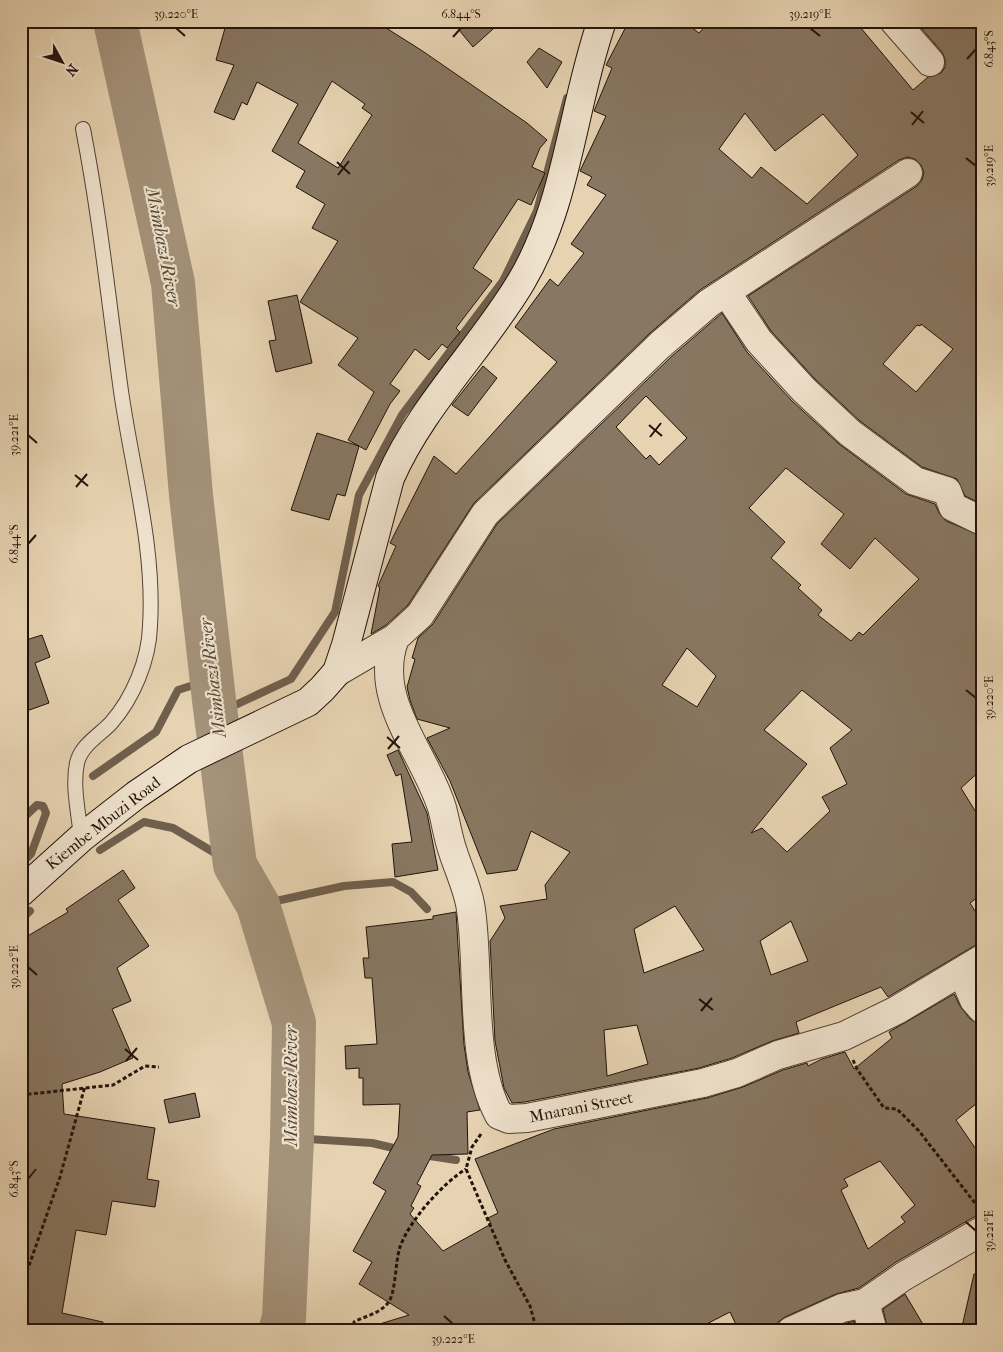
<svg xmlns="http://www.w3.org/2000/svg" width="1003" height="1352" font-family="'IM FELL French Canon',serif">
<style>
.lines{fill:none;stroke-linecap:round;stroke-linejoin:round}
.stream{stroke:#705f4d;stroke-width:8}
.river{stroke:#a49279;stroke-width:44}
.building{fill:#887762;stroke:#21130b;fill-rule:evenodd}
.lane-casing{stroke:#524335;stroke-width:16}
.street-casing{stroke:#524335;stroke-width:30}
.secondary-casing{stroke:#21130b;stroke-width:30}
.path{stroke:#21130b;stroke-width:3;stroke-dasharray:4 2.5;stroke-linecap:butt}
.lane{stroke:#efe2cd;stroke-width:14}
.street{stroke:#efe2cd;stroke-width:28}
.secondary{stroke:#efe2cd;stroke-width:28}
.ticks{fill:none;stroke:#21130b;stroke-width:2}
.labels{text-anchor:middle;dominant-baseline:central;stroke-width:4.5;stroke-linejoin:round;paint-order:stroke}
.street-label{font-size:16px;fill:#21130b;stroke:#efe2cd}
.water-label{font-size:18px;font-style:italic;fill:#554637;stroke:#efe2cd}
.neatline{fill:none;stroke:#21130b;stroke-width:2}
.ticks-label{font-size:12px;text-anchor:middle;fill:#21130b}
</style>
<rect width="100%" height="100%" fill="#e7d3b2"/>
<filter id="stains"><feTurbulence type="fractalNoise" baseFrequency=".004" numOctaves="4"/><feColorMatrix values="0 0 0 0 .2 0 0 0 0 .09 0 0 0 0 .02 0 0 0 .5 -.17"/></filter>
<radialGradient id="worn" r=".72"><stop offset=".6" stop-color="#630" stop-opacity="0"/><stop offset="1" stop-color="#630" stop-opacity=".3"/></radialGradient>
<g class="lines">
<path class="stream" d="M216,714L291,679L335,612L359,495L402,415L503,281L537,211L567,98
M93,776L156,732L178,690L203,682L214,700
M21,820L37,805L43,806L46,813L31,854L21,864
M100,850L144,822L173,828L235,865
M258,905L344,886L393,882L411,892L427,909
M21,919L30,911
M292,1138L372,1143L402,1150
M423,1155L456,1160"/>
<path class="river" d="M115,21L173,283L191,495L214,700L235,865L258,905L294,1023L292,1138L284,1318L280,1331"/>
</g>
<path class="building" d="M227,21H375L421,50L527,123L547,140L540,148L532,167L545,173L531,205L518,199L473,268L492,281L456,328L460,332L447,348L442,344L429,360L415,349L390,384L400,391L390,404L366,450L348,440L374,392L338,365L358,338L300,302L338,241L312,228L325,204L296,187L305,171L272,151L298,104L257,82L247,105L242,102L234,120L214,112L234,65L216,60ZM332,81L365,104L362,108L372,115L338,168L298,143Z
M469,21H502L473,47L459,30Z
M629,21H683L699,33L710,21H855L913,90L928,77L941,73L945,67V59L942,52L915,21H982V504L965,496L957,479L922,467L860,421L815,379L771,331L748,296L917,186L922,180L924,172L921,165L915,159L907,157L899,160L700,290L650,333L474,503L408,605L386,625L371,634L380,587L378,586L396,546L390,543L434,456L456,474L557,362L515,327L550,279L558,286L584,253L571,244L606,195L587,185L592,177L580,171L606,116L594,111L612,68L606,65ZM745,113L775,151L823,114L858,155L807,204L761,167L752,178L719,149ZM921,324L953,349L916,392L883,364L917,325L920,326Z
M539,48L562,62L547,88L527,62Z
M297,295L312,363L276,372L269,341L276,340L268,301Z
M722,313L747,352L792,401L839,444L906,494L935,504L939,513L946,521L982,536V769L961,788L982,822V894L970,903L982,922V943L974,946L888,997L881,987L796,1022L799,1033L772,1041L732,1058L699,1068L525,1102L512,1103L504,1088L495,1041L490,941L505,918L500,906L547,899L545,885L570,852L531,831L517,870L487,874L450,781L427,738L450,728L417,719L410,700L407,687L415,659L412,658L418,638L433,624L497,524L671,357ZM646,396L687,438L659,465L650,455L646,459L616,427ZM786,468L844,514L821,544L850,569L875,538L919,579L863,635L859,632L851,641L818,615L822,610L798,588L801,585L771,558L785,542L749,508ZM687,648L716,676L697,707L662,685ZM802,690L852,730L830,748L847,784L822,797L830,811L787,852L762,828L751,833L807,764L764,730ZM675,906L704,950L644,973L634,929ZM791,921L808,961L771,975L760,941ZM637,1025L648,1064L607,1076L604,1030Z
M483,366L497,378L468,416L452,405Z
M317,433L359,446L345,496L337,494L329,520L291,510Z
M24,633L26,640L42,635L50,657L35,663L49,703L21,713V634Z
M398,750L427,813L438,870L395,877L392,844L412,842L401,774L396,776L387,755Z
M123,870L135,888L118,900L149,946L117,968L131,1001L112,1009L133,1058L100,1072L62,1084L64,1114L155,1128L147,1179L159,1181L155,1207L112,1201L106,1235L76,1230L62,1313L103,1322L102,1331H21V940L68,912L66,909Z
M456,912L464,1045L468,1072L480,1110L467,1112L468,1154L432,1155L417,1184L421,1186L411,1206L414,1208L410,1214L443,1251L491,1224L488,1218L498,1213L475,1159L554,1129L707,1098L743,1087L783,1070L807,1063L808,1066L822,1059L845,1052L854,1069L892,1038L889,1032L954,994L960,1006L970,1019L982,1024V1099L956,1120L982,1158V1215L974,1217L896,1262L859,1288L836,1294L785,1317L778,1322L776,1331H739L730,1312L693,1331H374L373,1326L409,1315L359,1284L372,1262L353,1251L386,1191L373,1183L398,1137L400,1104L363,1105V1078H359V1068L346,1069L345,1046L377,1044L372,978H365L363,958H369L366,927L433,919V916ZM880,1161L915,1205L901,1217L905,1222L868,1249L841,1190L848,1186L844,1179Z
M195,1093L200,1117L169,1123L164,1100Z
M974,1274L982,1275V1331H961Z
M905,1294L927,1331H888L883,1309Z
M854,1321L857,1331H830L847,1323Z"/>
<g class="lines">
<g class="lane-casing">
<path id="lane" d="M81,838C79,814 72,787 77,763C81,745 100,735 111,723C133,698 149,660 150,626C155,547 132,469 121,391C109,304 100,216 83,129"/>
</g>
<g class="street-casing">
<path id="street" d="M894,21L930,62
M726,292L759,341L804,390L850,433L915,481L947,491L953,507L982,521
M395,638C371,700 425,752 442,808C446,823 448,838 453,852C459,871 469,891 471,910C480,972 469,1060 499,1115L509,1119L527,1118L703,1083L737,1073L778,1055L844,1036L897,1010L982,959
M337,672L395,638L420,615L485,514L660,345L709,303L908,173
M962,972L974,1000L982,1009
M865,1303L873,1331
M791,1331L842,1308L865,1303L904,1276L982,1231"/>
</g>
<g class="secondary-casing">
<path id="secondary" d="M21,892L81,838L136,795L189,759L308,702L322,689L337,672L346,645L390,478C422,405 481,349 521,282C568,203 572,107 602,21"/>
</g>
<path class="path" d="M853,1060L857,1069L884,1108L897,1109L919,1131L978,1207
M21,1095L113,1085L145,1066L159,1067
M481,1134L472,1147L466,1169L505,1260L530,1306L537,1331
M21,1297L25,1277L60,1177L85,1086
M353,1331L354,1322C365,1316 379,1314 388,1303C396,1293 395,1262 400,1247C409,1221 443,1183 466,1169"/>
<use href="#lane" class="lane"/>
<use href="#street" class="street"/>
<use href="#secondary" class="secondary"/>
</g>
<path class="ticks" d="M176,28L185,36M810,28L820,36M453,37L461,28M967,59L976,49M911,112L924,123M912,125L923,111M966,158L976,166M337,162L350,174M338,175L349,161M649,425L662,436M28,435L37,443M650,437L661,423M75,475L88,486M76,487L87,474M28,544L36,535M966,690L976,698M387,737L400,748M388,749L399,736M28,967L37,975M699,999L713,1010M701,1011L712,998M125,1049L138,1060M126,1061L137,1048M28,1179L36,1169M966,1222L976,1231M444,1316L453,1324"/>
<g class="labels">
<g class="street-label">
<text transform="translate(103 823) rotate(-38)">Kiembe Mbuzi Road</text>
<text transform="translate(581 1107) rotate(-11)">Mnarani Street</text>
</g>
<g class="water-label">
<text transform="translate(163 247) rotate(79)">Msimbazi River</text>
<text transform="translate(213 678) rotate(-97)">Msimbazi River</text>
<text transform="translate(291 1086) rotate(-90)">Msimbazi River</text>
</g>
</g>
<rect width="1003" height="1352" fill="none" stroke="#e7d3b2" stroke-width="55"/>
<g transform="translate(62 62) rotate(130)" stroke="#efe2cd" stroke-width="4" paint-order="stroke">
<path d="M0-4L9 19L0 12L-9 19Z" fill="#21130b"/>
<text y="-8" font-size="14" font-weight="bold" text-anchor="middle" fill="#21130b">N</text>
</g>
<rect x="28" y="28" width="948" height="1296" class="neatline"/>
<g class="ticks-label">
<text x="176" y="18">39.220°E</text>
<text x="461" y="18">6.844°S</text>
<text x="810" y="18">39.219°E</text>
<text transform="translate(989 49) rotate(-90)" y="4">6.843°S</text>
<text transform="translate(989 166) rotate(-90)" y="4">39.219°E</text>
<text transform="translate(14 435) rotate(-90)" y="4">39.221°E</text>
<text transform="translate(14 544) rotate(-90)" y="4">6.844°S</text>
<text transform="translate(989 698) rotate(-90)" y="4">39.220°E</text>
<text transform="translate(14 967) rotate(-90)" y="4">39.222°E</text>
<text transform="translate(14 1179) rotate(-90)" y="4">6.843°S</text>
<text transform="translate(989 1231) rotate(-90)" y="4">39.221°E</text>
<text x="453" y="1343">39.222°E</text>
</g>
<rect width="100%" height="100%" filter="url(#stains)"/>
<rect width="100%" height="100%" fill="url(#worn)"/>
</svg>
